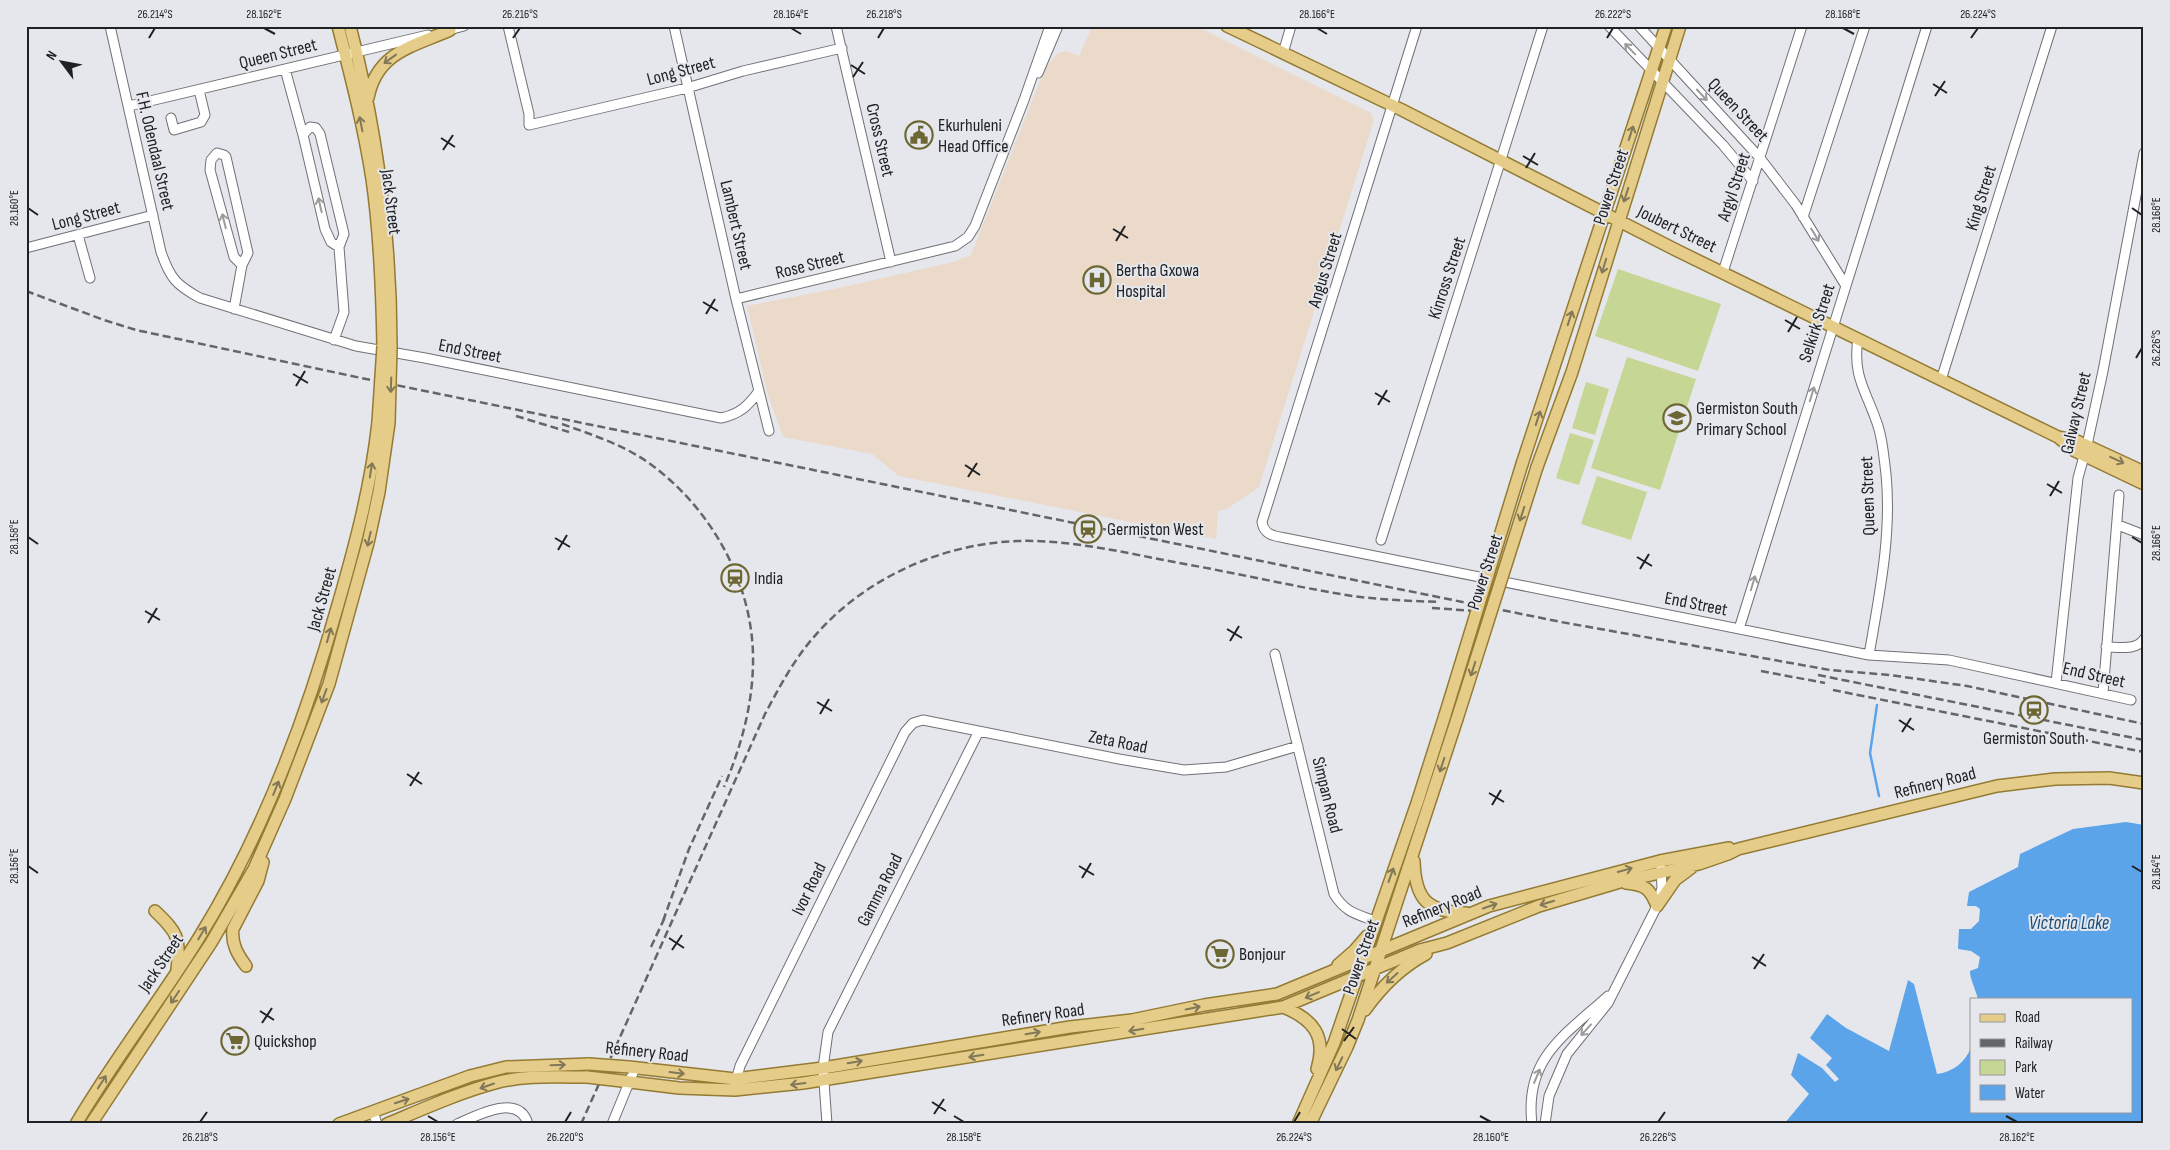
<svg xmlns="http://www.w3.org/2000/svg" width="2170" height="1150" font-family="'Sofia Sans Condensed',sans-serif">
<style>
.medical{fill:#ebdac9}
.green{fill:#c6d695}
.water{fill:#5ba4e9}
.lines{fill:none;stroke-linecap:round;stroke-linejoin:round}
.stream{stroke:#5ba4e9;stroke-width:2.5}
.minor-casing{stroke:#707176;stroke-width:11}
.major-casing{stroke:#947b33;stroke-width:14}
.minor{stroke:#fff;stroke-width:9}
.major{stroke:#e5cd89;stroke-width:11}
.rail{stroke:#636568;stroke-width:2.5;stroke-dasharray:8 4;stroke-linecap:butt}
.major-bridge-casing{stroke:#947b33;stroke-width:14;stroke-linecap:butt}
.major-bridge{stroke:#e5cd89;stroke-width:11}
.oneway{stroke:#9b9b9c}
.oneway2{stroke:#827756}
.ticks{fill:none;stroke:#202123;stroke-width:2}
.labels{text-anchor:middle;dominant-baseline:central;stroke-width:4;stroke-linejoin:round;paint-order:stroke}
.street-label{font-size:18px;fill:#202123;stroke:#e5e7ed}
.poi-label{font-size:18px;fill:#202123;stroke:#e5e7ed;text-anchor:start}
.water-label{font-size:19px;font-style:italic;fill:#194d7a;stroke:#e5e7ed}
.neatline{fill:none;stroke:#202123;stroke-width:2}
.ticks-label{font-size:12px;text-anchor:middle;fill:#202123}
</style>
<rect width="100%" height="100%" fill="#e5e7ed"/>
<path class="medical" d="M1086,26H1196L1371,113L1374,120L1259,487L1227,509L1218,511L1216,539L899,476L872,454L783,437L768,395L747,306L839,288L953,262L971,255L1045,68L1058,53L1067,51L1079,56L1091,29Z"/>
<path class="green" d="M1618,269L1721,304L1698,371L1595,336Z
M1627,357L1696,379L1660,490L1591,468Z
M1586,382L1609,389L1595,435L1572,428Z
M1570,433L1594,440L1579,485L1556,478Z
M1597,476L1647,492L1631,540L1581,524Z"/>
<path class="water" d="M2126,822L2144,825V1124H1784L1809,1094L1791,1075L1798,1053L1822,1068L1835,1082L1839,1079L1826,1065L1832,1058L1810,1038L1827,1014L1846,1028L1889,1051L1908,980L1914,984L1937,1074C1953,1072 1966,1062 1971,1047V1111H2131V999H1978C1976,991 1969,976 1970,971L1978,968L1980,957L1971,951L1958,949L1959,929H1971L1979,921L1980,909L1976,906H1967L1969,892L2018,867L2020,854L2073,829Z"/>
<g class="lines">
<path class="stream" d="M1877,705L1870,753L1879,796"/>
<g class="minor-casing">
<path id="minor" d="M110,26L161,252C170,278 176,285 200,298L356,346L425,358L721,418C740,414 748,406 759,391
M508,26L529,114V125L687,88L743,71L842,48
M674,26L736,299L769,431
M836,26L891,262
M1417,26L1262,522C1264,535 1274,536 1285,538L1869,655L1949,660L2131,700
M1609,26L1723,145L1753,181
M1639,26L1760,158L1796,205L1846,286
M445,31L464,26
M1283,53L1291,26
M285,69L303,135
M1038,73L1058,26
M129,106L428,35
M171,118L174,130L201,122L205,115L199,90
M1803,217L1865,26
M78,235L90,278
M26,248L153,215
M1723,272L1802,26
M736,299L955,246L968,237L975,226L1024,100L1050,26
M234,309L242,265L248,253L226,157L224,155L217,153L211,160L210,170L234,257L242,265
M1858,339C1852,377 1867,392 1878,426C1883,441 1884,459 1886,474C1892,535 1879,596 1869,655
M334,340L344,312L339,247L344,234L320,134L316,128L310,127L303,135L325,229L331,242L339,247
M1941,380L2052,26
M2118,525L2144,535
M1381,540L1543,26
M1739,629L1927,26
M2106,647C2119,647 2136,651 2144,639
M1275,654L1334,894C1345,912 1356,914 1375,921
M2056,683L2078,478L2087,445L2103,371L2144,153
M2103,693L2119,495
M735,1084L740,1066L905,732L913,723L923,720L1119,759L1184,770L1226,767L1298,746
M373,1111L377,1124
M457,1124C476,1116 519,1092 528,1124
M612,1124L635,1068
M827,1124L823,1068L828,1032L979,731
M1532,1124C1524,1058 1565,1035 1608,996
M1545,1124L1549,1096L1567,1054L1608,1003L1657,906L1662,888L1661,868"/>
</g>
<g class="major-casing">
<path id="major" d="M338,26C351,77 364,127 372,179C380,234 382,290 383,346
M350,26C377,131 391,238 391,346
M1227,26L1402,110L1676,250L2058,437L2075,451L2144,484
M368,98C377,52 412,47 450,30
M2059,437L2077,441L2144,472
M1522,464L1666,26
M1537,467L1572,372L1680,26
M1414,861C1415,900 1428,912 1466,913
M1626,883C1645,885 1650,888 1657,906
M1657,906L1675,880L1691,868
M155,911C177,932 181,938 177,969
M1338,965L1354,951L1367,936
M246,966C238,955 231,944 233,929L258,881L263,862
M1283,1007C1313,1019 1327,1036 1317,1069
M1365,1010C1382,986 1400,968 1426,954
M629,1067L735,1079L823,1068L1070,1027L1132,1020L1204,1005L1277,994L1489,906L1660,861L1729,848
M622,1081L679,1088L735,1090L803,1083L1283,1007L1420,950L1447,943L1539,906L1620,882L1699,864L1728,854L1738,849L1997,786L2055,779L2109,778L2144,783
M76,1124C114,1059 161,1000 200,936C263,834 305,722 337,608C355,546 371,486 378,422
M91,1124L211,943L254,869L285,799L329,684L368,543L379,492L389,423
M339,1124L470,1076L506,1067L589,1064
M387,1124C423,1109 458,1093 495,1083C524,1075 557,1077 587,1077
M1298,1124L1334,1043L1417,803L1445,715
M1310,1124L1347,1047L1358,1020L1457,719"/>
</g>
<use href="#minor" class="minor"/>
<use href="#major" class="major"/>
<path class="rail" d="M26,291L104,320L136,330L366,379L1561,622L1830,670L1890,675L1967,686L2144,724
M516,416L569,432
M562,424C590,434 621,444 646,461C708,504 751,578 753,654C754,700 742,745 724,787
M1432,608L1476,611
M1761,671L1825,683
M1818,675L2144,740
M1833,690L2144,752
M663,921L689,849L722,776
M651,947L666,915
M581,1124L765,714C779,688 793,661 813,638C867,574 954,538 1037,541C1085,543 1132,554 1179,563C1237,573 1295,587 1353,596C1382,600 1411,601 1440,602"/>
<g class="major-bridge-casing">
<path id="major-bridge" d="M378,422L383,346
M389,423L391,346
M1445,715L1522,464
M1457,719L1537,467
M589,1064L629,1067
M587,1077L622,1081"/>
</g>
<use href="#major-bridge" class="major-bridge"/>
</g>
<defs><path id="oneway-shaft" d="M-6 0H5M1.5-3L5.5 0L1.5 3" fill="none" stroke-width="1.6" stroke-linecap="round" stroke-linejoin="round" transform="scale(1.25)"/></defs>
<g class="oneway">
<use href="#oneway-shaft" transform="translate(1630 49) rotate(-134)"/>
<use href="#oneway-shaft" transform="translate(1702 95) rotate(47)"/>
<use href="#oneway-shaft" transform="translate(320 205) rotate(-103)"/>
<use href="#oneway-shaft" transform="translate(224 221) rotate(-104)"/>
<use href="#oneway-shaft" transform="translate(1815 235) rotate(59)"/>
<use href="#oneway-shaft" transform="translate(1812 394) rotate(-73)"/>
<use href="#oneway-shaft" transform="translate(1753 583) rotate(-73)"/>
<use href="#oneway-shaft" transform="translate(1586 1030) rotate(132)"/>
<use href="#oneway-shaft" transform="translate(1537 1076) rotate(-67)"/>
</g>
<g class="oneway2">
<use href="#oneway-shaft" transform="translate(390 59) rotate(144)"/>
<use href="#oneway-shaft" transform="translate(361 124) rotate(-101)"/>
<use href="#oneway-shaft" transform="translate(1631 133) rotate(-72)"/>
<use href="#oneway-shaft" transform="translate(1626 195) rotate(108)"/>
<use href="#oneway-shaft" transform="translate(1604 266) rotate(107)"/>
<use href="#oneway-shaft" transform="translate(1570 318) rotate(-72)"/>
<use href="#oneway-shaft" transform="translate(391 385) rotate(92)"/>
<use href="#oneway-shaft" transform="translate(1538 418) rotate(-72)"/>
<use href="#oneway-shaft" transform="translate(2117 460) rotate(25)"/>
<use href="#oneway-shaft" transform="translate(371 470) rotate(-81)"/>
<use href="#oneway-shaft" transform="translate(1522 514) rotate(108)"/>
<use href="#oneway-shaft" transform="translate(369 539) rotate(103)"/>
<use href="#oneway-shaft" transform="translate(329 635) rotate(-74)"/>
<use href="#oneway-shaft" transform="translate(1473 669) rotate(108)"/>
<use href="#oneway-shaft" transform="translate(324 696) rotate(110)"/>
<use href="#oneway-shaft" transform="translate(1442 765) rotate(108)"/>
<use href="#oneway-shaft" transform="translate(276 788) rotate(-68)"/>
<use href="#oneway-shaft" transform="translate(1625 870) rotate(-15)"/>
<use href="#oneway-shaft" transform="translate(1391 875) rotate(-70)"/>
<use href="#oneway-shaft" transform="translate(1547 903) rotate(163)"/>
<use href="#oneway-shaft" transform="translate(1490 906) rotate(-19)"/>
<use href="#oneway-shaft" transform="translate(202 933) rotate(-59)"/>
<use href="#oneway-shaft" transform="translate(1392 978) rotate(138)"/>
<use href="#oneway-shaft" transform="translate(1312 995) rotate(157)"/>
<use href="#oneway-shaft" transform="translate(175 997) rotate(124)"/>
<use href="#oneway-shaft" transform="translate(1193 1008) rotate(-12)"/>
<use href="#oneway-shaft" transform="translate(1136 1030) rotate(171)"/>
<use href="#oneway-shaft" transform="translate(1033 1033) rotate(-9)"/>
<use href="#oneway-shaft" transform="translate(976 1056) rotate(171)"/>
<use href="#oneway-shaft" transform="translate(855 1062) rotate(-9)"/>
<use href="#oneway-shaft" transform="translate(1339 1064) rotate(116)"/>
<use href="#oneway-shaft" transform="translate(558 1065) rotate(-2)"/>
<use href="#oneway-shaft" transform="translate(677 1073) rotate(7)"/>
<use href="#oneway-shaft" transform="translate(102 1082) rotate(-57)"/>
<use href="#oneway-shaft" transform="translate(798 1084) rotate(173)"/>
<use href="#oneway-shaft" transform="translate(487 1086) rotate(161)"/>
<use href="#oneway-shaft" transform="translate(402 1101) rotate(-18)"/>
</g>
<path class="ticks" d="M264,28L275,34M791,28L801,34M1317,28L1327,34M1843,28L1854,34M149,38L155,28M513,38L520,28M878,38L884,28M1607,38L1613,28M1971,38L1978,28M851,65L865,74M853,77L863,62M1933,84L1947,93M1935,96L1945,81M441,138L455,147M443,150L453,135M1523,156L1538,165M1526,168L1535,153M28,208L38,215M2132,208L2142,215M1113,229L1128,238M1116,241L1125,226M703,302L718,311M706,314L715,299M1785,320L1800,329M1788,332L1797,317M2136,358L2142,348M293,374L308,383M296,386L305,371M1375,393L1390,402M1378,405L1387,390M965,465L980,475M968,477L977,463M2047,484L2062,493M2050,496L2059,481M28,537L38,544M2132,537L2142,543M555,538L570,547M558,550L567,535M1637,557L1652,566M1640,569L1649,554M145,611L160,620M148,623L157,608M1227,629L1242,638M1230,641L1239,626M817,702L832,711M820,714L829,699M1899,720L1914,730M1902,732L1911,718M407,774L422,784M410,786L419,772M1489,793L1504,802M1492,805L1501,790M28,866L38,873M1079,866L1094,875M2132,866L2142,872M1082,878L1091,863M669,938L684,948M672,950L682,935M1752,957L1766,966M1754,969L1764,954M260,1011L274,1020M262,1023L272,1008M1342,1029L1356,1039M1344,1041L1354,1027M932,1102L946,1111M934,1114L944,1099M428,1116L438,1122M954,1116L964,1122M1480,1116L1491,1122M2006,1116L2017,1122M200,1122L207,1112M565,1122L571,1112M1294,1122L1300,1112M1658,1122L1665,1112"/>
<defs>
<g id="civic-ring" transform="scale(1.4375)"><circle r="9.5" fill="#e5e7ed" stroke="#6d6733" stroke-width="1.5"/><path d="M-.6-6.5H3V-4.5H.6V-3L4-1V1h2V6H-6V1h2V-1L-.6-3ZM-1.2 2.5V6h2.4V2.5Z" fill="#6d6733"/></g>
<g id="hospital-ring" transform="scale(1.4375)"><circle r="9.5" fill="#e5e7ed" stroke="#6d6733" stroke-width="1.5"/><path d="M-5-5h3v3.5h4V-5h3V5h-3V1.5h-4V5h-3Z" fill="#6d6733"/></g>
<g id="school-ring" transform="scale(1.4375)"><circle r="9.5" fill="#e5e7ed" stroke="#6d6733" stroke-width="1.5"/><path d="M0-5L7-2L0 1L-7-2ZM-4 1L0 2.5L4 1V4Q0 6-4 4Z" fill="#6d6733"/></g>
<g id="station-ring" transform="scale(1.4375)"><circle r="9.5" fill="#e5e7ed" stroke="#6d6733" stroke-width="1.5"/><path d="M-3-6H3Q5-6 5-4V2Q5 4 3 4L4.5 6H3L1.5 4h-3L-3 6H-4.5L-3 4Q-5 4-5 2V-4Q-5-6-3-6ZM-3.5-4v3h7v-3ZM-3.5 1v1.5H-2V1ZM2 1v1.5H3.5V1Z" fill="#6d6733"/></g>
<g id="supermarket-ring" transform="scale(1.4375)"><circle r="9.5" fill="#e5e7ed" stroke="#6d6733" stroke-width="1.5"/><path d="M-6-5.5h2.5l.6 2H6L4.5 2H-2.5L-4.4-4H-6ZM-1.5 3.2a1.3 1.3 0 1 0 .1 0ZM3 3.2a1.3 1.3 0 1 0 .1 0Z" fill="#6d6733"/></g>
</defs>
<g fill-rule="evenodd">
<use href="#civic-ring" x="919" y="135"/>
<use href="#hospital-ring" x="1097" y="280"/>
<use href="#school-ring" x="1677" y="418"/>
<use href="#station-ring" x="1088" y="529"/>
<use href="#station-ring" x="735" y="578"/>
<use href="#station-ring" x="2034" y="710"/>
<use href="#supermarket-ring" x="1220" y="954"/>
<use href="#supermarket-ring" x="235" y="1041"/>
</g>
<g class="labels">
<g class="street-label">
<text transform="translate(278 54) rotate(-14)">Queen Street</text>
<text transform="translate(681 71) rotate(-15)">Long Street</text>
<text transform="translate(1738 110) rotate(47)">Queen Street</text>
<text transform="translate(880 140) rotate(77)">Cross Street</text>
<text transform="translate(155 151) rotate(77)">F.H. Odendaal Street</text>
<text transform="translate(1611 187) rotate(-72)">Power Street</text>
<text transform="translate(1734 187) rotate(-72)">Argyl Street</text>
<text transform="translate(1981 198) rotate(-73)">King Street</text>
<text transform="translate(391 202) rotate(83)">Jack Street</text>
<text transform="translate(86 216) rotate(-15)">Long Street</text>
<text transform="translate(736 225) rotate(77)">Lambert Street</text>
<text transform="translate(1677 229) rotate(26)">Joubert Street</text>
<text transform="translate(810 265) rotate(-14)">Rose Street</text>
<text transform="translate(1325 270) rotate(-73)">Angus Street</text>
<text transform="translate(1447 278) rotate(-72)">Kinross Street</text>
<text transform="translate(1817 323) rotate(-72)">Selkirk Street</text>
<text transform="translate(470 351) rotate(11)">End Street</text>
<text transform="translate(2076 413) rotate(-77)">Galway Street</text>
<text transform="translate(1868 496) rotate(-92)">Queen Street</text>
<text transform="translate(1485 572) rotate(-72)">Power Street</text>
<text transform="translate(322 599) rotate(-74)">Jack Street</text>
<text transform="translate(1696 604) rotate(11)">End Street</text>
<text transform="translate(2094 675) rotate(13)">End Street</text>
<text transform="translate(1118 742) rotate(11)">Zeta Road</text>
<text transform="translate(1935 783) rotate(-14)">Refinery Road</text>
<text transform="translate(1327 795) rotate(76)">Simpan Road</text>
<text transform="translate(809 889) rotate(-64)">Ivor Road</text>
<text transform="translate(880 890) rotate(-63)">Gamma Road</text>
<text transform="translate(1442 907) rotate(-22)">Refinery Road</text>
<text transform="translate(1361 957) rotate(-71)">Power Street</text>
<text transform="translate(161 963) rotate(-56)">Jack Street</text>
<text transform="translate(1043 1015) rotate(-8)">Refinery Road</text>
<text transform="translate(647 1052) rotate(6)">Refinery Road</text>
</g>
<g class="poi-label">
<text x="938" y="125">Ekurhuleni<tspan x="938" dy="21">Head Office</tspan></text>
<text x="1116" y="270">Bertha Gxowa<tspan x="1116" dy="21">Hospital</tspan></text>
<text x="1696" y="408">Germiston South<tspan x="1696" dy="21">Primary School</tspan></text>
<text x="1107" y="529">Germiston West</text>
<text x="754" y="578">India</text>
<text x="2034" y="738" text-anchor="middle">Germiston South</text>
<text x="1239" y="954">Bonjour</text>
<text x="254" y="1041">Quickshop</text>
</g>
<g class="water-label">
<text x="2069" y="923">Victoria Lake</text>
</g>
</g>
<rect width="2170" height="1150" fill="none" stroke="#e5e7ed" stroke-width="55"/>
<rect x="1970" y="998" width="162" height="115" fill="#e5e7ed" stroke="#96989c"/>
<rect x="1980" y="1014" width="25" height="8" fill="#e5cd89" stroke="#96989c"/>
<text x="2015" y="1022" font-size="15" fill="#202123">Road</text>
<rect x="1980" y="1039" width="25" height="8" fill="#636568" stroke="#96989c"/>
<text x="2015" y="1048" font-size="15" fill="#202123">Railway</text>
<rect x="1980" y="1060" width="25" height="15" fill="#c6d695" stroke="#96989c"/>
<text x="2015" y="1072" font-size="15" fill="#202123">Park</text>
<rect x="1980" y="1085" width="25" height="15" fill="#5ba4e9" stroke="#96989c"/>
<text x="2015" y="1098" font-size="15" fill="#202123">Water</text>
<g transform="translate(62 62) rotate(302)" stroke="#e5e7ed" stroke-width="4" paint-order="stroke">
<path d="M0-4L9 19L0 12L-9 19Z" fill="#202123"/>
<text y="-8" font-size="14" font-weight="bold" text-anchor="middle" fill="#202123">N</text>
</g>
<rect x="28" y="28" width="2114" height="1094" class="neatline"/>
<g class="ticks-label">
<text x="155" y="18">26.214°S</text>
<text x="264" y="18">28.162°E</text>
<text x="520" y="18">26.216°S</text>
<text x="791" y="18">28.164°E</text>
<text x="884" y="18">26.218°S</text>
<text x="1317" y="18">28.166°E</text>
<text x="1613" y="18">26.222°S</text>
<text x="1843" y="18">28.168°E</text>
<text x="1978" y="18">26.224°S</text>
<text transform="translate(14 208) rotate(-90)" y="4">28.160°E</text>
<text transform="translate(2156 215) rotate(-90)" y="4">28.168°E</text>
<text transform="translate(2156 348) rotate(-90)" y="4">26.226°S</text>
<text transform="translate(14 537) rotate(-90)" y="4">28.158°E</text>
<text transform="translate(2156 543) rotate(-90)" y="4">28.166°E</text>
<text transform="translate(14 866) rotate(-90)" y="4">28.156°E</text>
<text transform="translate(2156 872) rotate(-90)" y="4">28.164°E</text>
<text x="200" y="1141">26.218°S</text>
<text x="438" y="1141">28.156°E</text>
<text x="565" y="1141">26.220°S</text>
<text x="964" y="1141">28.158°E</text>
<text x="1294" y="1141">26.224°S</text>
<text x="1491" y="1141">28.160°E</text>
<text x="1658" y="1141">26.226°S</text>
<text x="2017" y="1141">28.162°E</text>
</g>
</svg>
